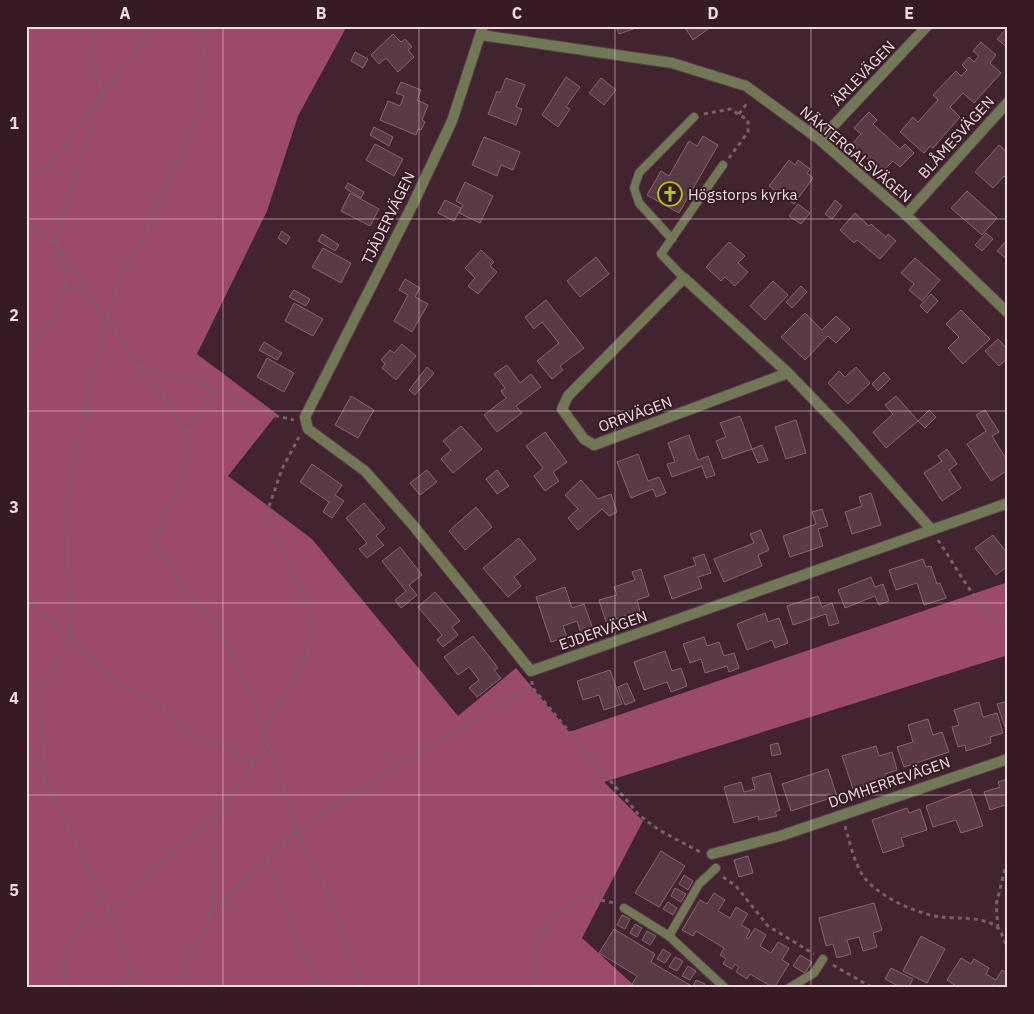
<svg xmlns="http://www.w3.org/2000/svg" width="1034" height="1014" font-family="'IBM Plex Sans',sans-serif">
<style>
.forest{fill:#9c4a6b}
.building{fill:#593a45;stroke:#866570}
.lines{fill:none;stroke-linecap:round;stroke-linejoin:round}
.service-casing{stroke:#5d414b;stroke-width:10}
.minor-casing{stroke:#5d414b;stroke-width:12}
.path{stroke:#795f68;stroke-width:3;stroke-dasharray:4 4;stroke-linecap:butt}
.service{stroke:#707855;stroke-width:8}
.minor{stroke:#707855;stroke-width:10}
.grid{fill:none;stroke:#edd9e0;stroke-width:1;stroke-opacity:0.55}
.labels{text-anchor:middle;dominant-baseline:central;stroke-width:4;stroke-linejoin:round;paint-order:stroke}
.street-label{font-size:15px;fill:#edd9e0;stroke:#361b25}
.poi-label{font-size:15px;fill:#edd9e0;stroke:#361b25;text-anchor:start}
.neatline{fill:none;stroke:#edd9e0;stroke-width:2}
.grid-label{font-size:16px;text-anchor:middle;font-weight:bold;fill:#edd9e0}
</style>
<rect width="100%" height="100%" fill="#41242f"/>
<path class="forest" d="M26,26H347L298,116L267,211L197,354L277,414L228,476L312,539L458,716L516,668L569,732L1008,582V655L604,782L643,821L582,938L637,988H26Z"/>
<path class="building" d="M616,26H636V28L619,34Z
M684,26H712L693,40Z
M1008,27V48L997,39Z
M393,34L401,42L405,39L412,47L408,50L414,57L398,72L386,58L379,64L371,55Z
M981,42L996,55L990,63L1001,73L974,103L963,93L950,107L960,117L933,148L930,146L924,153L900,132L913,117L918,122L938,100L933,95L956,71L961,76L967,70L962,65L969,57L974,62L979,56L973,51Z
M355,52L368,59L363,68L351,61Z
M566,77L580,87L566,107L570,109L558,127L542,115Z
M506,78L525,85L516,107L522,109L516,125L488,114L497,91L500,93Z
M601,78L616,90L604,105L589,93Z
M401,82L421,90L417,100L428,105L422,120L425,122L421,130L418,129L416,135L380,120L388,101L400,106L404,96L396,93Z
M869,112L877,120L873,124L900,149L905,144L914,153L900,167L893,161L882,172L852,144L861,134L854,128Z
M374,127L393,137L389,146L370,135Z
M703,136L718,145L679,213L647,195L661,171L669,176L689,141L697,146Z
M484,137L520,152L513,170L501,165L497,176L472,165Z
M375,144L403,159L394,176L366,160Z
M999,145L1008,153V180L1004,176L993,188L975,172Z
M789,160L795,165L798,160L810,169L807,173L813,178L794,204L769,186Z
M465,182L493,196L480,223L459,213L463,205L456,201Z
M348,183L364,192L361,198L345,188Z
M967,191L997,218L982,235L951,208Z
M350,193L379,209L370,226L341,211Z
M445,200L461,208L454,221L438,213Z
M835,200L842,206L832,219L825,214Z
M798,204L810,213L801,224L789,216Z
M855,213L869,226L871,224L886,237L888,234L896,241L880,259L857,240L854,243L840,230Z
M282,231L290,237L286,244L278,238Z
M986,233L993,239L982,251L975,245Z
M322,234L339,245L335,251L318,241Z
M1008,239V260L997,251Z
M729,242L745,256L738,263L748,272L735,286L725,277L721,281L706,267Z
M323,248L351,263L341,283L312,267Z
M481,250L494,262L490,266L497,272L478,294L468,286L475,278L465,268Z
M596,257L609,274L580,297L567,281Z
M915,258L940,280L922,301L909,290L914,284L901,273Z
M405,279L420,288L415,297L428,304L412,332L394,321L408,295L399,290Z
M773,281L788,295L765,320L750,306Z
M801,286L807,292L792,308L786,302Z
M294,290L310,299L306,306L289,297Z
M931,294L938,301L927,313L920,306Z
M546,300L584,348L560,366L563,370L552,379L537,361L559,343L542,322L534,329L525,317Z
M294,303L323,319L313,336L285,321Z
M961,310L990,339L963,364L948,348L959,337L946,324Z
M805,313L822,330L836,316L850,329L836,343L828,336L805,360L781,337Z
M998,339L1008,350V358L999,366L985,351Z
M264,342L282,353L277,360L259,350Z
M402,344L416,356L396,380L382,368L385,364L381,360L390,350L394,353Z
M267,358L294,373L284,392L257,377Z
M507,365L520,383L531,374L541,387L516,406L522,413L497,432L484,415L506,398L501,391L505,388L494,374Z
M427,367L434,373L415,395L409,390Z
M856,367L870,383L848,404L828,383L839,371L845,377Z
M884,372L890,379L878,391L872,384Z
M351,396L374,410L358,438L335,425Z
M896,396L918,421L886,448L873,432L893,414L885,405Z
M929,410L936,417L925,428L918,421Z
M985,410L999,432L992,436L1008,462V470L991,481L967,444L986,431L976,415Z
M740,416L752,449L723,459L716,441L726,437L720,423Z
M796,420L806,453L786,459L775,427Z
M461,426L482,449L453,473L441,459L451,450L443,441Z
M545,432L567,462L553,472L559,481L545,491L534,476L543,468L526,446Z
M689,435L698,460L708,456L715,475L706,478L702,466L672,477L667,464L675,462L668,443Z
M762,445L768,460L758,463L752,449Z
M947,449L957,464L949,470L961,488L942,501L924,473L942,461L938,456Z
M638,454L648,481L659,477L666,493L656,497L653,489L631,498L617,462Z
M312,464L342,485L335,495L344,501L332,518L323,512L329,502L300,482Z
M427,470L437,482L420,495L410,483Z
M497,470L509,486L497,494L486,479Z
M581,480L598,499L611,494L617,512L609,516L602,509L578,530L568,518L578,509L565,495Z
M871,493L881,525L852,534L845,512L862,506L859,497Z
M364,503L385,528L376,536L384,545L367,558L359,549L367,543L346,518Z
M476,507L492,527L465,550L449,531Z
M822,509L828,526L818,529L823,546L790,557L783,536L816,524L812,512Z
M761,530L769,550L758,555L762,566L724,582L714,559L754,543L750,534Z
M993,535L1008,554V566L996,575L975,548Z
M519,538L536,559L514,577L521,586L508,597L483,568Z
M400,547L422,575L409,585L417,595L401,608L395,600L406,591L382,561Z
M704,554L711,573L698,577L702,588L672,599L664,576L696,565L693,558Z
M923,559L926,567L931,566L937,584L940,583L946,598L924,605L917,583L896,590L889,570Z
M641,569L649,596L637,600L640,611L606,622L599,600L617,595L614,587L635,580L632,572Z
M871,577L875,587L883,584L889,601L879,605L875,596L845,608L838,590Z
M565,587L572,608L584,604L593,629L581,633L577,621L563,626L567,637L551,642L536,597Z
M435,592L460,621L452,627L458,635L443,647L437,640L442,635L418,607Z
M818,596L822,607L832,603L839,623L829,626L826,614L793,625L787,606Z
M765,613L768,622L779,618L788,643L775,648L772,640L747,650L737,624Z
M473,636L498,668L494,670L501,678L477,697L469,688L479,680L469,667L458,675L444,657Z
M704,637L707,646L719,642L724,656L734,653L739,668L729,672L727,666L705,673L701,659L690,663L683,644Z
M665,651L672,671L681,668L687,686L671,692L667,682L644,690L634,662Z
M610,670L622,704L604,710L599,695L583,700L577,681Z
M627,683L635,701L625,705L618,687Z
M1008,701V726L1005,727L997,704Z
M979,702L983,717L997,713L1003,733L990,737L991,743L966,751L965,745L958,747L952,727L959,725L954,710Z
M928,719L933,735L942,732L949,752L904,767L897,747L913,742L908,725Z
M778,743L781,754L772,756L770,745Z
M876,746L879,756L892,752L897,770L885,774L886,779L853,789L842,756Z
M828,769L837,796L791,811L782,784Z
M770,773L780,810L775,812L777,816L759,820L758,816L734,823L724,787L741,782L744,792L755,789L752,778Z
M1008,779V804L990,810L984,792L1000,787L998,782Z
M970,789L983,826L961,833L956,820L933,827L926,806Z
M907,808L909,813L920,809L927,830L901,838L904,846L883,853L872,820Z
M661,851L685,866L659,907L635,893Z
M748,856L753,873L739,877L734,860Z
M684,875L693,881L688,890L679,884Z
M675,888L686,894L681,902L671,896Z
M714,893L725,900L718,911L730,918L736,907L748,914L741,925L750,930L746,938L748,939L755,928L766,935L760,946L771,953L778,942L789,948L782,960L789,964L774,988L750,974L747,979L736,972L739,967L735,964L732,969L723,964L726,959L720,955L724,948L696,931L693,936L682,930L700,900L707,904Z
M668,902L677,908L673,915L663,909Z
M874,903L882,930L873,933L877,947L863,951L859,937L847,940L851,954L837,958L833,944L826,946L819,918Z
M622,915L630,919L625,929L617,925Z
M635,924L642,928L637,937L630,933Z
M614,929L655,954L651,962L690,985L688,988H639L632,984L637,976L599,953Z
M647,931L656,936L650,945L642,940Z
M921,936L945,949L927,983L903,971Z
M663,949L671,954L665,963L657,959Z
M800,955L812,962L805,973L793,966Z
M675,957L683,961L677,971L669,967Z
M961,958L971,964L974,959L989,968L986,974L996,980L1002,970L1008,973V988L992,985L991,988H959L947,980Z
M688,966L696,971L690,980L682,976Z
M891,968L913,979L908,988H902L885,979Z
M696,980L705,984L703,988H692Z"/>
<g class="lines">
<g class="service-casing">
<path id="service" d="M672,239L639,203L634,188L639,173L694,117
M684,278L661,254L723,165
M716,868L699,884L669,936L725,988
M624,908L669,936
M789,988L814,973L823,959"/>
</g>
<g class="minor-casing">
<path id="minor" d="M483,26L452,121L413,204L305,417L308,429L365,471L412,524L531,671L1008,503
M481,35L672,63L746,86L820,140L906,215L1008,313
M820,140L927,26
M906,215L1008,102
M788,373L594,445L584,439L562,409L568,396L684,278L788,373L843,430L930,528
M712,854L780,836L1008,759"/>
</g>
<path class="path" d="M704,114L730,109L748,120V132L729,158
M739,114L748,102
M26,176L43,169L62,149L154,26
M26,219L55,244L143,371L162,394L187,433L186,472L166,511L157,547L188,593L219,627L252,697L298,832L334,906L361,988
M55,244L103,93L91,52L96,26
M64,286L88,294
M26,354L52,322L63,298L65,270L57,250
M140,367L201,384L272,415L294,420
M187,433L213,390
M938,540C958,569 976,609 1008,626
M26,599L119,684L154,701L192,735L256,762
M532,681V687L639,815L659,830L700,852
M265,731C280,701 311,659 314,627C316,612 274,538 265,518L282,469L299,437
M26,741L117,928L131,971L139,988
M46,782L39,691L69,640L70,594L66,506L92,379L113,296L154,215L199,116L204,52L201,26
M845,826C850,843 854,863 864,877C879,897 917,914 941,917C958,919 985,916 998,928C1002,932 1005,943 1008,949
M267,860L301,949L322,988
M723,877L736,886L768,926L814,954
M108,912L166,859L216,817
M209,918C237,888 266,856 299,831C373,777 454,733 532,687
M998,928L996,905L1008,857
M833,965L873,988
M539,985L533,965L541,934L559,912L584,897L615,903
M65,988L63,964L75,937L101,898
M123,988L131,972
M178,988C184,962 202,943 209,918C220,885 210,851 216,819C218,809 260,756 269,744
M533,988L539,985L543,988"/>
<use href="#service" class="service"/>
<use href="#minor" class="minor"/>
</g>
<path class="grid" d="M223,26V988M419,26V988M615,26V988M811,26V988M26,219H1008M26,411H1008M26,603H1008M26,795H1008"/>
<defs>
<g id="church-ring" transform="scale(1.25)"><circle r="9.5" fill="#361b25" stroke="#acc612" stroke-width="1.5"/><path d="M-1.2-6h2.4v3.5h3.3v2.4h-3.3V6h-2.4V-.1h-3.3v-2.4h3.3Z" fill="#acc612"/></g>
</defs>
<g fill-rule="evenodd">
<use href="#church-ring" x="670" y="194"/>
</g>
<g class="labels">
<g class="street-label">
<text transform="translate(863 73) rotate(-46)">ÄRLEVÄGEN</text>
<text transform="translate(956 137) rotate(-48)">BLÅMESVÄGEN</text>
<text transform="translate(856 154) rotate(40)">NÄKTERGALSVÄGEN</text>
<text transform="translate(388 218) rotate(-64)">TJÄDERVÄGEN</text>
<text transform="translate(635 414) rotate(-20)">ORRVÄGEN</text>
<text transform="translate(603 630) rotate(-19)">EJDERVÄGEN</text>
<text transform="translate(889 782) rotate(-19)">DOMHERREVÄGEN</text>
</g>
<g class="poi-label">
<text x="688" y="194">Högstorps kyrka</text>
</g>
</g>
<rect width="1034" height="1014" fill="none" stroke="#361b25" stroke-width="55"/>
<rect x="28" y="28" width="978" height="958" class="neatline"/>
<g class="grid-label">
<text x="125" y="19">A</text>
<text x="321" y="19">B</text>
<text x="517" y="19">C</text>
<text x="713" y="19">D</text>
<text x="909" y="19">E</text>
<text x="14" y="129">1</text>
<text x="14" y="321">2</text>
<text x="14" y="513">3</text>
<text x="14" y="704">4</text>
<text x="14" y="896">5</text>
</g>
</svg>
